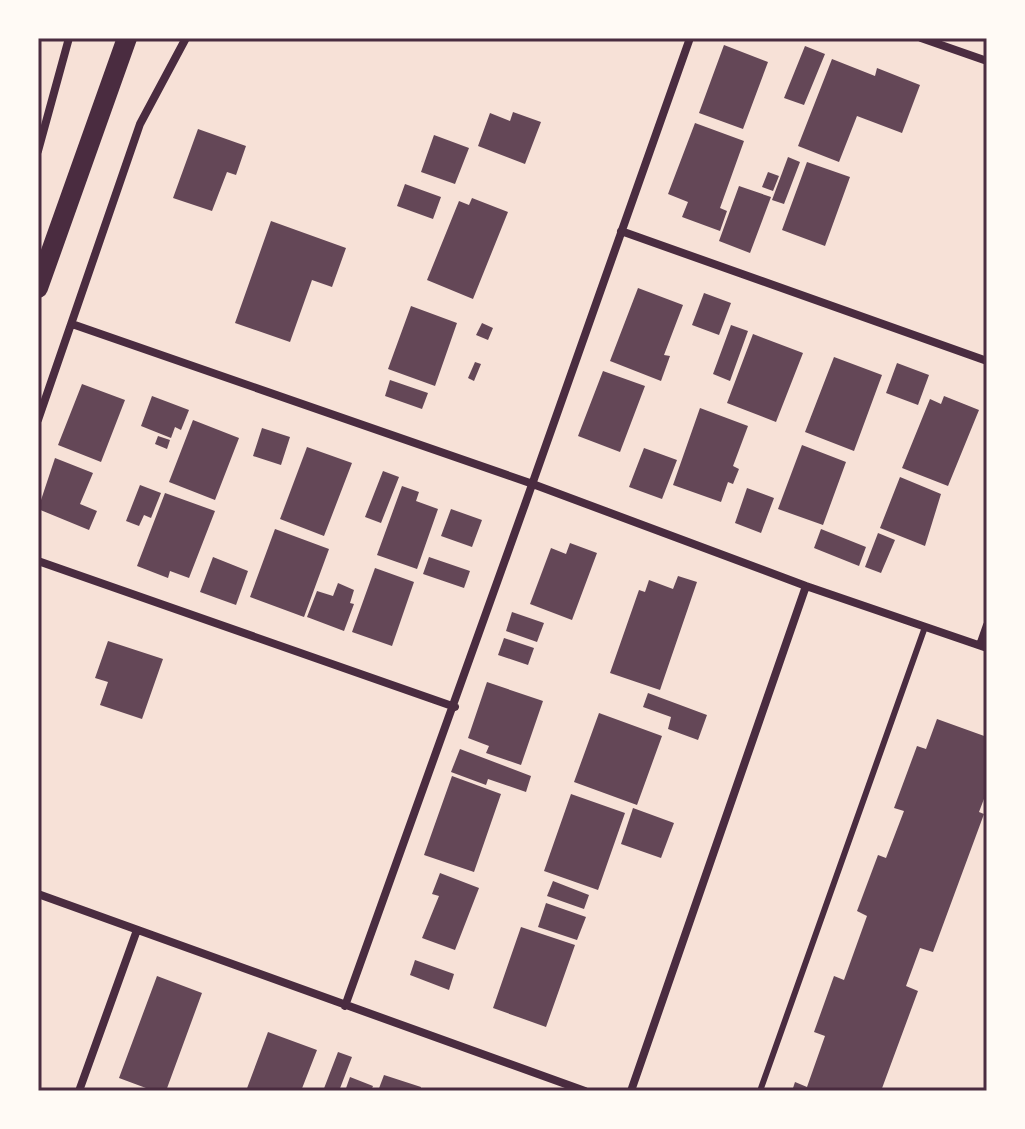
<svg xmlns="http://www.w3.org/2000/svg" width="1025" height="1129" font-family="Cabin,sans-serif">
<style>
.building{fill:#644757}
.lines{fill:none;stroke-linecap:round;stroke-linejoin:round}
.service{stroke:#4a2c40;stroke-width:6}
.minor{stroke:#4a2c40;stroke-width:8}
.primary{stroke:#4a2c40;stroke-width:20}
.neatline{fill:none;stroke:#4a2c40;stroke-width:3}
</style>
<rect width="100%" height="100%" fill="#f7e1d7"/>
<path class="building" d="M724,45L768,62L743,129L699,113Z
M805,46L825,54L804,105L784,98Z
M832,59L875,76L877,68L920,85L902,133L857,116L839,162L798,146Z
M513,112L541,122L525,164L478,146L490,113L510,121Z
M695,123L744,141L720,208L727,211L720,231L682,217L688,202L668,194Z
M198,129L246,146L236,175L227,172L212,211L173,198Z
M434,135L469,148L455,184L421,172Z
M788,157L800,162L784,204L772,200Z
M807,162L850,177L825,246L782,230Z
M768,172L779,176L773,191L762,187Z
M405,184L441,197L433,219L397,206Z
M739,186L771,197L750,253L719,241Z
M472,198L508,212L473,299L427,280L459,201L469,205Z
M271,221L346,248L332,287L312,280L290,342L235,323Z
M638,288L683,305L664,355L670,356L661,381L610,361Z
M704,293L731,303L719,335L692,325Z
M411,306L457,323L435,386L388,369Z
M482,323L493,328L488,340L476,335Z
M731,325L748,331L730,381L713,374Z
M753,334L803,353L776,422L727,403Z
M834,357L882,375L854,451L805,432Z
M475,362L481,364L474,381L468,378Z
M897,363L929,375L918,405L886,393Z
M603,371L645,386L620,452L578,436Z
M390,380L428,393L422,409L385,396Z
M82,384L125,400L101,462L58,445Z
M152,396L189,410L181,430L175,427L171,438L141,426Z
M944,396L979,410L948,486L902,468L930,399L941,404Z
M700,408L748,426L733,466L739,469L733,484L728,482L721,502L673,485Z
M193,420L239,438L215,500L169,482Z
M262,428L290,437L281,465L253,456Z
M158,436L170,440L167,449L155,444Z
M802,445L846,462L823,525L778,509Z
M307,447L352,463L324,536L280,519Z
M644,448L677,460L662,499L629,487Z
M55,458L93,473L80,504L97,511L89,530L38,509Z
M383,471L399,477L381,523L365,517Z
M900,477L941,494L925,546L880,528Z
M140,485L161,493L151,518L144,515L139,526L126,521Z
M402,486L419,492L416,501L438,509L417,569L377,555Z
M747,488L774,498L761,533L735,523Z
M165,493L215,511L189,578L170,571L168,578L137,566Z
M451,509L482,520L472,547L441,536Z
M275,529L329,549L304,617L250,597Z
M821,529L866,547L859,566L814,548Z
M878,533L895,540L881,573L865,567Z
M570,543L597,553L572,620L530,604L551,548L566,554Z
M213,557L248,571L236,605L200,592Z
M429,557L470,571L464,588L423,574Z
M375,568L414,582L392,646L352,632Z
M678,576L697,582L660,690L610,673L639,590L645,592L649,580L673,589Z
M338,583L354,590L350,603L354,604L344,631L307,617L317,591L333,596Z
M512,612L544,623L537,642L506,631Z
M504,638L534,648L528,665L498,655Z
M108,641L163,659L142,719L100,705L108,682L95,678Z
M487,682L543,701L521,765L486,753L489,746L468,738Z
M648,693L707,715L698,740L668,729L671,717L643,707Z
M599,713L662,736L637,805L574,782Z
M937,719L987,737V791L979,812L984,814L933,952L920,948L906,986L918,991L881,1091H792L795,1082L807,1087L825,1036L814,1032L834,976L844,980L867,916L857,911L878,855L886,858L904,811L894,808L917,746L926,749Z
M460,749L531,776L526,792L488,779L486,785L451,772Z
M452,776L501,794L474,872L424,855Z
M571,794L625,813L598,890L544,871Z
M633,808L674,823L661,858L621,844Z
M440,873L479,888L455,950L422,938L439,896L432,894Z
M553,881L589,895L584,909L547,896Z
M546,903L586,917L577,940L538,927Z
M521,927L575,945L546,1027L493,1008Z
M415,960L454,974L449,990L410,975Z
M157,976L202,993L166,1091H154L119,1078Z
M268,1032L317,1050L301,1091H246Z
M338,1052L352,1057L339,1091H323Z
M384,1075L421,1087L420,1091H378Z
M350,1077L373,1086L371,1091H345Z"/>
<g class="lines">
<path class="service" d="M760,1091L925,627"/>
<path class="minor" d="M921,38L987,61
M38,151L69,38
M621,231L987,361
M72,324L530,483L806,586L987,648
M38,420L140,124L186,38
M38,561L455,707
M980,645L987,625
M38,894L585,1091
M345,1006C463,684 575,361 690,38
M79,1091L137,930
M631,1091L806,586"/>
<path class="primary" d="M38,288L127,38"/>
</g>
<rect width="1025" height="1129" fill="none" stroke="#fffaf5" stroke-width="80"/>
<rect x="40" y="40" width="945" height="1049" class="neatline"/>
</svg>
